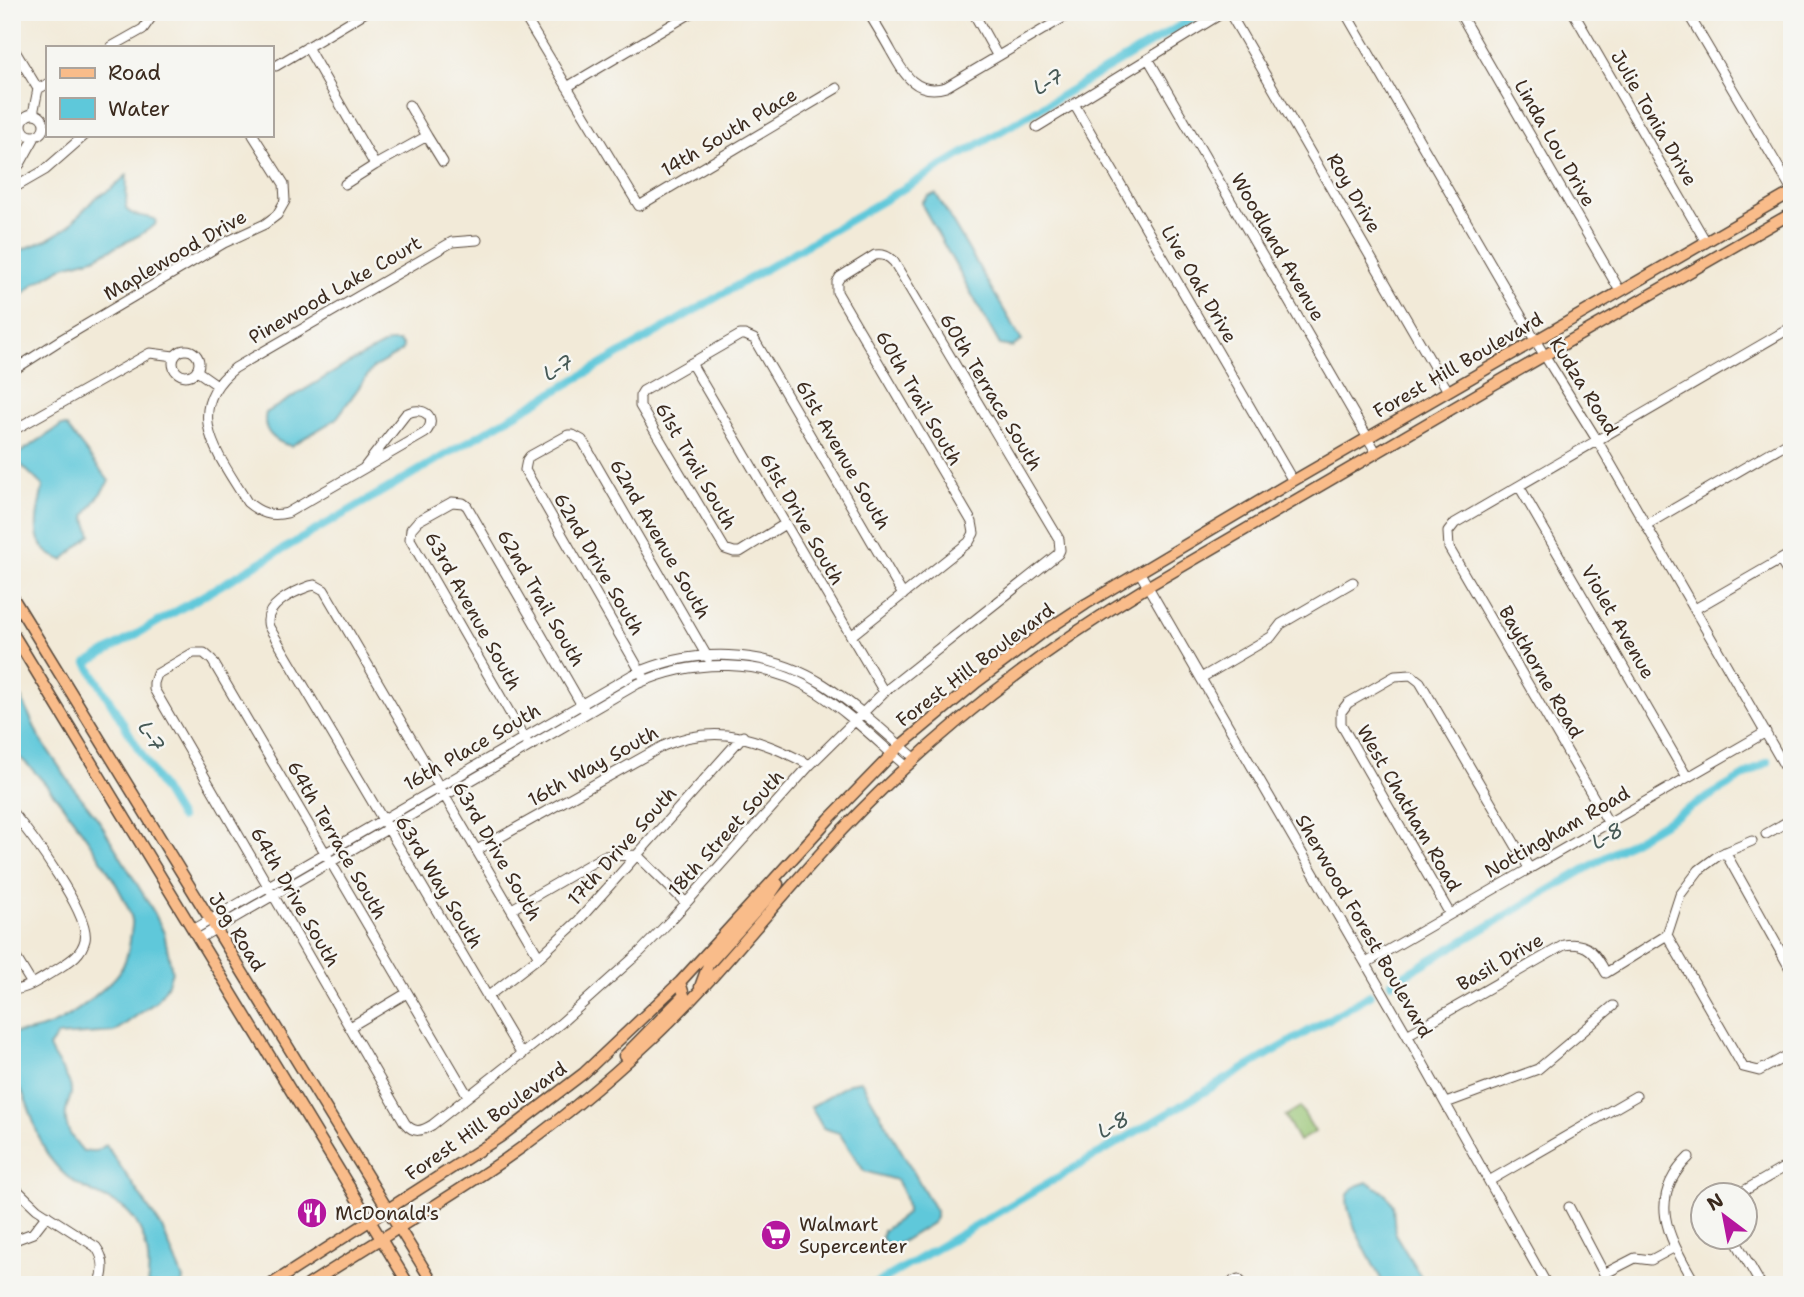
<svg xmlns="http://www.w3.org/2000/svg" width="1804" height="1297" font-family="'Shantell Sans',sans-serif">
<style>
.green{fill:#95c371;stroke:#687648;stroke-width:2}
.water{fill:#5ec8da;stroke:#4c797c;stroke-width:2}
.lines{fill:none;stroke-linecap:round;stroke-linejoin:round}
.canal{stroke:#5ec8da;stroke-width:8}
.minor-casing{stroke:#56473a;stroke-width:11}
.major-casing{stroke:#56473a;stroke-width:13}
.minor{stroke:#fff;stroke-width:9}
.major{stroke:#f9bc8a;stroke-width:10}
.labels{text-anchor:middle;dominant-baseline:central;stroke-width:5;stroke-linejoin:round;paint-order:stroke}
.street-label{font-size:19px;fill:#3b2a1e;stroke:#f6f6f2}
.poi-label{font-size:19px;fill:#3b2a1e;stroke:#f6f6f2;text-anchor:start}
.water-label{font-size:21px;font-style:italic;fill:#465956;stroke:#f6f6f2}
</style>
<rect width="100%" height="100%" fill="#f6f6f2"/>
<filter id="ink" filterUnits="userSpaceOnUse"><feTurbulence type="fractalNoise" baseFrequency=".0143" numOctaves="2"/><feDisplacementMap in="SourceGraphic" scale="14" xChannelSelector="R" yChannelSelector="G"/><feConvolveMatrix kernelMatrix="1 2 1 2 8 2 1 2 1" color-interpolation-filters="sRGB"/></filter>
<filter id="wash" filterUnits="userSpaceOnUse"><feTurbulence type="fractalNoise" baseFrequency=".00686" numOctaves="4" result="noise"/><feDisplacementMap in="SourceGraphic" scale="28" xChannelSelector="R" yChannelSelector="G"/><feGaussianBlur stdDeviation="1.57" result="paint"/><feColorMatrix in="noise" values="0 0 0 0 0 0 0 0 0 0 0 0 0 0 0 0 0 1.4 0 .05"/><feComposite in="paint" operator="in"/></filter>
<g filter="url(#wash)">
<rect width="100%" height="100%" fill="#f2ead8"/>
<path class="green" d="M1300,1107L1315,1132L1299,1141L1285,1116Z"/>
<path class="water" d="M127,175L126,209C135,219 145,214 156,220L155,225L140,235L94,258L65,266L34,284L12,305V254L46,240L68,227L94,199L111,189Z
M936,194L1022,341L1012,347L1000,345L923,207L922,202L928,196Z
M389,342H399L403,346L402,351L373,368L336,419L291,446C275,442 261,431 266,413L349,363Z
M61,426H66L109,481L85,516L91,535L63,560C25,549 38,514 43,486L16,460L18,454Z
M12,677L39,737L73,787L98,819L155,914L164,933L172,971L167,986L157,1001L114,1032L57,1036L49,1047C54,1061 66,1072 70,1085C73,1094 69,1099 67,1107C62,1126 71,1137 83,1151H96L106,1145L162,1228L183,1279L182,1285H147C152,1257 144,1219 117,1204C98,1194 76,1187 61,1171C36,1146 37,1124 23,1094C20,1088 13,1083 12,1076C10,1063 12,1047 12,1033C41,1033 68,1019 89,1001C113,980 125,975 130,941C130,935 133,927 132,920C124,884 43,770 12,752Z
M861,1081L936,1211V1218L932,1223L890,1249L882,1238L883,1231L907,1213C907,1199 903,1192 896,1180L864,1171L839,1133L823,1128L811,1107L850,1083Z
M1368,1182L1386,1194L1393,1205L1395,1234L1426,1285H1385L1382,1281C1374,1265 1339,1208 1349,1193C1353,1186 1361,1184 1368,1182Z"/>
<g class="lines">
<path class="canal" d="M1791,748H1792
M180,818L87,663L886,199L1203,12
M1391,983L1768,762
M874,1285L1370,995"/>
</g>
</g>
<g filter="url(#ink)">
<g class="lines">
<g class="minor-casing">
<path id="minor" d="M522,12L639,206L837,88
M868,12C876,25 884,38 891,51C904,74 916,96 946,87L1073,12
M973,12L997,55
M1229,12L1448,391
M1345,12L1535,340L1597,440L1792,779
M1459,12L1620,291
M1573,12L1706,242
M1687,12L1792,190
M12,46L38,89
M111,47L143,29L155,12
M307,47L375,165L345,184
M1149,60L1376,452
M276,66L366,12
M567,87L693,12
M1074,104L1293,481
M22 125a11 11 0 1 1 22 0a11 11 0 1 1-22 0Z
M33,114L38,89L47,84
M1037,127L1224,12
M427,136L443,162
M375,165L427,136L409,105
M12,169L20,164L35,137
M12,189L45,170L85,135
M173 363a13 13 0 1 1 26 0a13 13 0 1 1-26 0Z
M691,363L884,692
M12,371L62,339L224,243L265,224L277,215L285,201L284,184L253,135
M197,371L217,385
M12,431L150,353L174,356
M364,468L406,414C423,404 439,418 425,433L287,513C271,517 260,513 247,502C220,457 180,411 235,368L452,242L477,240
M1519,486L1687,777
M785,524L740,552H734L725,549L640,406V396L643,391L740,335H745L754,339L903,595
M1646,525L1792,440
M1780,560L1792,580
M1140,573L1407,1035L1547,1285
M1695,609L1792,553
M643,676L525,470L527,460L530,456L568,435H573L582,440L708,658
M1201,678L1271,637L1281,624L1353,582
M526,741L410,539L411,529L418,521L452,502L463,503L467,506L584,709
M12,812C30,833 91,915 85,940C81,956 68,962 56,970C42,978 29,989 12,990
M1608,822L1449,548L1448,532L1455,523L1792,327
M1766,834L1792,819
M477,850L663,746C718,722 759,739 810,765
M1725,852L1792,972
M512,909L604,856L637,855L686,903
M1450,914L1341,724V712L1348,703L1395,676L1411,675L1420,682L1529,868
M193,930L632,675C693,647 765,648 823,684C856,705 885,733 915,758
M1667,935L1743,1067L1759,1071L1792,1053
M198,939L637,684C694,658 765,658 818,693C850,714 877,741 906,766
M12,951L32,984
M1366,963L1766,732
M487,997L539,957L579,920L743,736
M350,1027L407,993
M1407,1035L1564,945C1588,941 1596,954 1606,973L1667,935L1680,895L1699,870L1719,855L1752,841
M522,1055L269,627C262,606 293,592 310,586L315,585L324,590L539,957
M468,1096L212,660L204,653H193L157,674L154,683V689L405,1123C414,1134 422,1131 432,1125L561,1023L640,952L670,921L810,765L884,692L1058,554L1060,550L1059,539L894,262C888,256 884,254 875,255L840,277L837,282V292L972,522L974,533L969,542L851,636
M1446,1103L1538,1069L1613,1006
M1689,1157C1644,1201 1671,1240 1696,1285
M1489,1181L1636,1096
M12,1185L37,1209L96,1247C105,1259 105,1271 99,1285
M1735,1196L1792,1163
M1569,1207L1610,1285
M1734,1238L1761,1285
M12,1241L33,1233L47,1215
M1604,1274L1635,1258L1651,1260L1675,1247
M1225,1285L1238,1279L1244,1285
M1785,1285L1792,1281"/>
</g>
<g class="major-casing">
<path id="major" d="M12,596L434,1285
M12,632L409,1285
M700,987L708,965L769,897L778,884
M624,1056L684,995L680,982
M270,1285L500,1137L584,1073L680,982L829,819L900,746L977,682L1045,631L1086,604L1293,481L1792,192
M308,1285C373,1243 440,1204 504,1160C556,1124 606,1082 653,1038C721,974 778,898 842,830C932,735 1034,655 1147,587L1479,393L1792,213"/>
</g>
<use href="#minor" class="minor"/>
<use href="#major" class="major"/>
</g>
</g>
<defs>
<g id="restaurant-disc" transform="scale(1.575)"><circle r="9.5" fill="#b5179e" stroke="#f6f6f2"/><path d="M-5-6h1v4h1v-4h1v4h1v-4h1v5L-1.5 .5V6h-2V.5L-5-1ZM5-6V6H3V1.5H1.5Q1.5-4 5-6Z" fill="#fff"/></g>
<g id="supermarket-disc" transform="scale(1.575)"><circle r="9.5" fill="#b5179e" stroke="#f6f6f2"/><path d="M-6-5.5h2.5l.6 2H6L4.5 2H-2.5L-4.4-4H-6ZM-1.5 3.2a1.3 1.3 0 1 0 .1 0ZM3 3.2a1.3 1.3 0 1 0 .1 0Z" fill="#fff"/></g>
</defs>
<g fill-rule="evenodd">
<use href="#restaurant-disc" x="312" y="1213"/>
<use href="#supermarket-disc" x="776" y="1235"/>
</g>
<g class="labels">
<g class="street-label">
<text transform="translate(1654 118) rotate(60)">Julie Tonia Drive</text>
<text transform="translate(729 132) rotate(-31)">14th South Place</text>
<text transform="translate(1555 143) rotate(60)">Linda Lou Drive</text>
<text transform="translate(1354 193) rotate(60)">Roy Drive</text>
<text transform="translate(1278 247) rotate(60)">Woodland Avenue</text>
<text transform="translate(175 255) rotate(-30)">Maplewood Drive</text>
<text transform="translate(1199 284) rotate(60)">Live Oak Drive</text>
<text transform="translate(335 290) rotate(-30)">Pinewood Lake Court</text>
<text transform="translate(1458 365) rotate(-30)">Forest Hill Boulevard</text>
<text transform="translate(1584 386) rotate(58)">Kudza Road</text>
<text transform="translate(991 392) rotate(59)">60th Terrace South</text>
<text transform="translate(919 398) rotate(60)">60th Trail South</text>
<text transform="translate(843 455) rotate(60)">61st Avenue South</text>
<text transform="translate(696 466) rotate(60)">61st Trail South</text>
<text transform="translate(802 519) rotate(60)">61st Drive South</text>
<text transform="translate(660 539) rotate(60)">62nd Avenue South</text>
<text transform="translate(599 564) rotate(60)">62nd Drive South</text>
<text transform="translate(541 598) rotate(60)">62nd Trail South</text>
<text transform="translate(473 611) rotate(61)">63rd Avenue South</text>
<text transform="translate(1618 622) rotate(60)">Violet Avenue</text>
<text transform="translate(975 665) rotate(-37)">Forest Hill Boulevard</text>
<text transform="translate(1541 672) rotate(60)">Baythorne Road</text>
<text transform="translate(472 747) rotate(-30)">16th Place South</text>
<text transform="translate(593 766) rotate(-29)">16th Way South</text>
<text transform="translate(1409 808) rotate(60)">West Chatham Road</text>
<text transform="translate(1557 832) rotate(-30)">Nottingham Road</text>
<text transform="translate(726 833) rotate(-48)">18th Street South</text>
<text transform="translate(337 840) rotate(60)">64th Terrace South</text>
<text transform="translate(622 846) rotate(-48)">17th Drive South</text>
<text transform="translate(497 851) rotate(60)">63rd Drive South</text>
<text transform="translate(439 882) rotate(59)">63rd Way South</text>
<text transform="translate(295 897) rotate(60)">64th Drive South</text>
<text transform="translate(1364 926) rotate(60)">Sherwood Forest Boulevard</text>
<text transform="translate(237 932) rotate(58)">Jog Road</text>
<text transform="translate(1500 962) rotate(-30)">Basil Drive</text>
<text transform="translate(486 1121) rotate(-35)">Forest Hill Boulevard</text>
</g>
<g class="poi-label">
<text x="335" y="1213">McDonald's</text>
<text x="799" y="1224">Walmart<tspan x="799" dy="22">Supercenter</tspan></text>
</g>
<g class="water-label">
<text transform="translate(1048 82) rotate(-30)">L-7</text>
<text transform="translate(558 368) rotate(-30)">L-7</text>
<text transform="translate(151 736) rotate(59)">L-7</text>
<text transform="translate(1607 836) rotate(-30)">L-8</text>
<text transform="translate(1113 1125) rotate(-30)">L-8</text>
</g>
</g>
<rect width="1804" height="1297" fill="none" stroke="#f6f6f2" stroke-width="42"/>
<rect x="46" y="46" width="228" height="91" fill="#f6f6f2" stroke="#aba49d" stroke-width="2"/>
<rect x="60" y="68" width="35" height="10" fill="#f9bc8a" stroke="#aba49d" stroke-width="2"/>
<text x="108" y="80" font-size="21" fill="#3b2a1e">Road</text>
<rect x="60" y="98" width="35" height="21" fill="#5ec8da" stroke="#aba49d" stroke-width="2"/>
<text x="108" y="116" font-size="21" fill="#3b2a1e">Water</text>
<g transform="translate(1724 1216) rotate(328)"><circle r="33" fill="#f6f6f2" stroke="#aba49d" stroke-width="2"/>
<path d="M0-5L12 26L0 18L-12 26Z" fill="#b5179e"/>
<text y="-10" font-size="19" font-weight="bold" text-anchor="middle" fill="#3b2a1e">N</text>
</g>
</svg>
